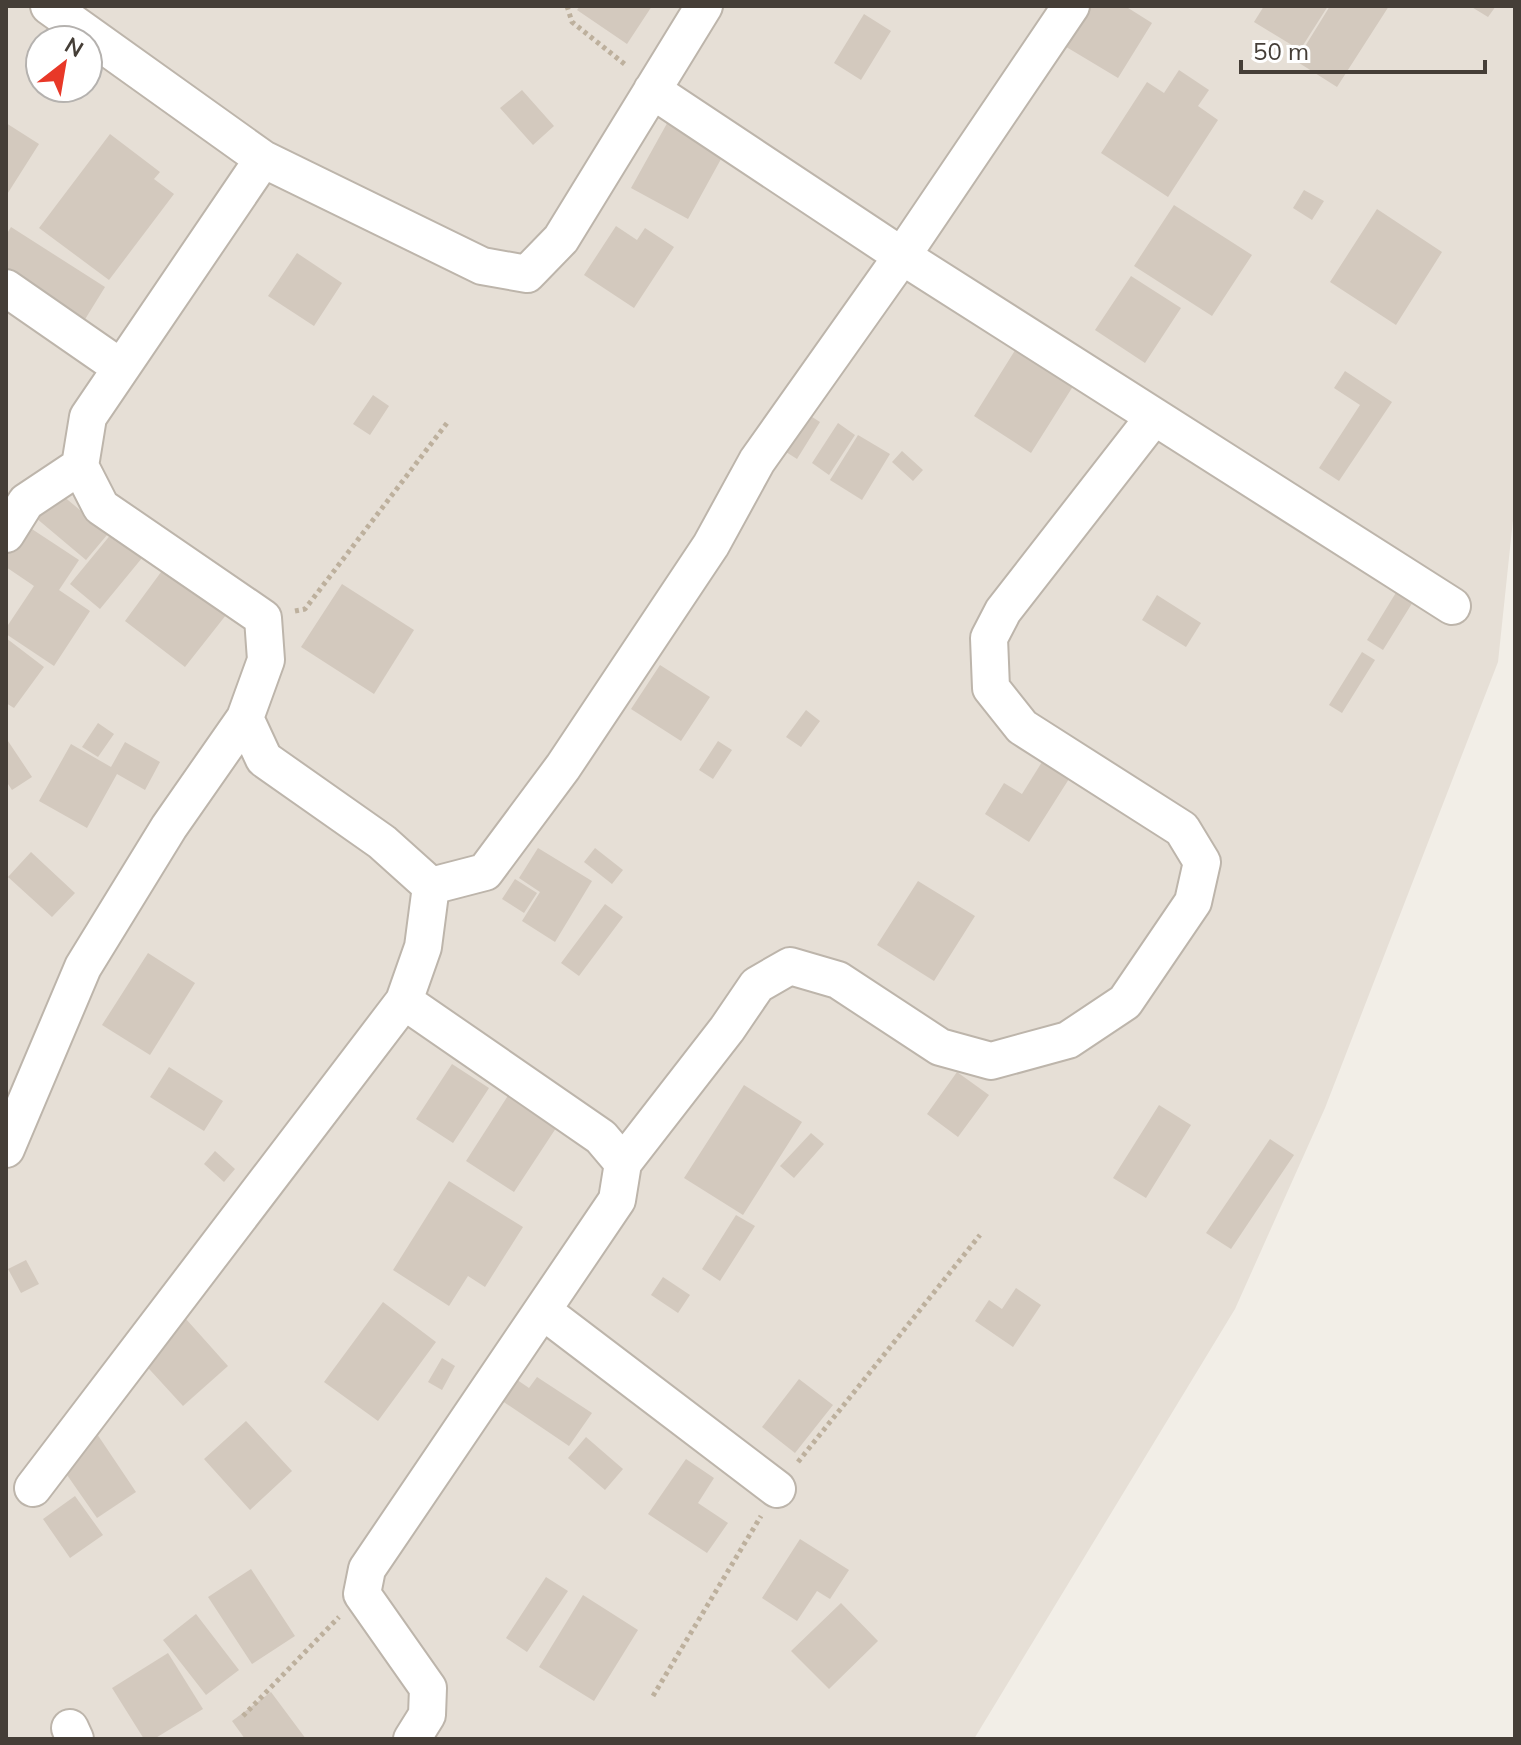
<svg xmlns="http://www.w3.org/2000/svg" width="1521" height="1745" font-family="Mulish,sans-serif">
<style>
.residential{fill:#e6dfd6;fill-rule:evenodd}
.building{fill:#d3c9be}
.lines{fill:none;stroke-linecap:round;stroke-linejoin:round}
.minor-casing{stroke:#bdb5ab;stroke-width:40}
.path{stroke:#bdb09d;stroke-width:5;stroke-dasharray:4 4;stroke-linecap:butt}
.minor{stroke:#fff;stroke-width:36}
</style>
<rect width="100%" height="100%" fill="#f2eee7"/>
<path class="residential" d="M6,6H1515V501L1498,662L1325,1108L1235,1309L974,1739H6ZM40,40H88V88H40Z"/>
<path class="building" d="M580,6H652L627,44L577,10Z
M1088,6H1125L1152,23L1118,78L1063,45Z
M1264,6H1328L1300,50L1254,22Z
M1330,6H1389L1337,87L1296,61Z
M1470,6H1496L1488,17Z
M864,14L891,31L861,80L834,63Z
M1179,70L1209,90L1198,106L1218,120L1168,197L1101,153L1147,82L1164,93Z
M522,90L554,126L533,145L500,108Z
M670,118L726,150L688,219L631,188Z
M6,123L39,144L6,196Z
M110,134L160,172L154,179L174,194L109,280L39,228Z
M1304,190L1324,201L1312,220L1293,208Z
M1174,205L1252,255L1212,316L1134,266Z
M1377,209L1442,252L1396,325L1330,282Z
M616,226L637,240L645,228L674,247L634,308L584,275Z
M11,227L105,287L84,321L6,271V235Z
M297,253L342,283L314,326L268,296Z
M1131,276L1181,308L1145,363L1095,330Z
M1024,336L1082,372L1031,453L974,416Z
M1345,371L1392,402L1339,481L1319,468L1360,405L1334,388Z
M373,395L389,406L370,435L353,424Z
M798,408L820,422L797,459L775,445Z
M838,423L855,435L829,475L812,463Z
M858,435L890,454L862,500L830,480Z
M902,451L923,470L913,481L892,462Z
M39,476L92,520L123,516L86,560L17,502Z
M6,512L79,560L59,590L90,611L54,666L6,634V628L34,586L6,567Z
M112,533L142,558L100,609L70,584Z
M164,568L226,615L185,667L125,621Z
M342,584L414,630L374,694L301,647Z
M1400,586L1416,597L1383,650L1367,640Z
M1157,595L1201,623L1186,647L1142,620Z
M6,638L44,667L14,708L6,703Z
M1362,652L1375,660L1342,713L1329,705Z
M660,665L710,697L681,741L631,709Z
M806,710L820,721L801,747L786,737Z
M98,723L114,734L98,757L82,747Z
M6,738L32,777L12,790L6,781Z
M718,741L732,750L713,779L699,770Z
M125,742L160,762L145,790L117,774L87,828L39,801L71,744L111,767Z
M1047,754L1074,771L1029,842L985,814L1004,783L1022,794Z
M538,848L592,881L555,942L522,921L540,892L519,878Z
M595,848L623,870L612,884L584,862Z
M31,852L75,893L52,917L8,877Z
M515,879L537,893L524,913L502,899Z
M918,881L975,916L934,981L877,945Z
M605,904L623,917L579,976L561,963Z
M148,953L195,983L150,1055L102,1025Z
M452,1064L489,1088L453,1143L416,1119Z
M169,1067L223,1101L204,1131L150,1097Z
M957,1072L989,1095L958,1137L927,1114Z
M744,1085L802,1122L743,1215L684,1178Z
M511,1091L560,1122L514,1192L466,1161Z
M1159,1105L1191,1125L1146,1198L1113,1178Z
M811,1133L824,1144L794,1178L780,1166Z
M1270,1139L1294,1155L1231,1249L1206,1233Z
M215,1151L235,1169L224,1182L204,1164Z
M449,1181L523,1227L485,1287L468,1276L449,1306L393,1270Z
M736,1215L755,1226L720,1281L702,1269Z
M26,1260L39,1284L21,1293L8,1269Z
M663,1277L690,1295L678,1313L651,1295Z
M1016,1288L1041,1305L1013,1347L975,1321L989,1300L1002,1309Z
M383,1302L436,1342L378,1421L324,1382Z
M186,1319L228,1366L183,1406L140,1359Z
M442,1358L455,1366L442,1390L428,1382Z
M510,1375L529,1388L537,1377L592,1413L569,1446L495,1396Z
M799,1379L833,1405L795,1453L762,1427Z
M246,1421L292,1471L250,1510L204,1459Z
M91,1425L136,1492L97,1518L51,1452Z
M586,1437L623,1469L605,1490L568,1458Z
M686,1459L714,1478L698,1503L728,1523L707,1553L648,1514Z
M75,1496L103,1535L70,1558L43,1519Z
M800,1539L849,1570L830,1599L817,1591L797,1621L762,1598Z
M251,1569L295,1636L252,1664L208,1597Z
M546,1577L568,1591L527,1652L506,1638Z
M583,1595L638,1630L594,1701L539,1667Z
M841,1603L878,1641L829,1689L791,1651Z
M196,1614L239,1670L206,1695L163,1640Z
M168,1653L203,1709L154,1739H144L112,1688Z
M271,1692L306,1739H245L232,1721Z"/>
<g class="lines">
<g class="minor-casing">
<path id="minor" d="M49,6L263,159L482,266L527,274L561,239L704,6
M652,90L902,256L1452,606
M263,159L88,417L80,466L101,507L263,618L266,660L245,718L264,759L382,842L431,886
M6,288L120,367
M6,534L26,502L80,466
M431,886L485,872L563,767L711,545L757,461L902,256L1071,6
M6,1149L83,967L169,827L245,718
M623,1163L727,1029L757,985L790,966L838,980L940,1047L991,1061L1068,1040L1125,1002L1193,902L1202,862L1182,829L1022,727L991,688L989,638L1003,611L1154,417
M543,1311L777,1489
M33,1488L404,1001
M70,1728L75,1739
M412,1739L427,1715L428,1688L362,1594L367,1569L617,1200L623,1163L601,1137L404,1001L423,947L431,886"/>
</g>
<path class="path" d="M567,6L572,22L627,66
M295,611L305,609L447,423
M798,1462L980,1235
M653,1696L761,1516
M243,1716L339,1617"/>
<use href="#minor" class="minor"/>
</g>
<rect width="1521" height="1745" fill="none" stroke="#453e37" stroke-width="16"/>
<g transform="translate(64 64) rotate(31)"><circle r="38" fill="#ffffff" stroke="#b5b2af" stroke-width="2"/>
<path d="M0-6L14 30L0 20L-14 30Z" fill="#e83828"/>
<text y="-12" font-size="22" font-weight="bold" text-anchor="middle" fill="#453e37">N</text>
</g>
<path d="M1241 60v12h244v-12" fill="none" stroke="#453e37" stroke-width="4"/>
<text x="1253" y="60" font-size="24" fill="#453e37" stroke="#ffffff" stroke-width="6" paint-order="stroke">50 m</text>
</svg>
